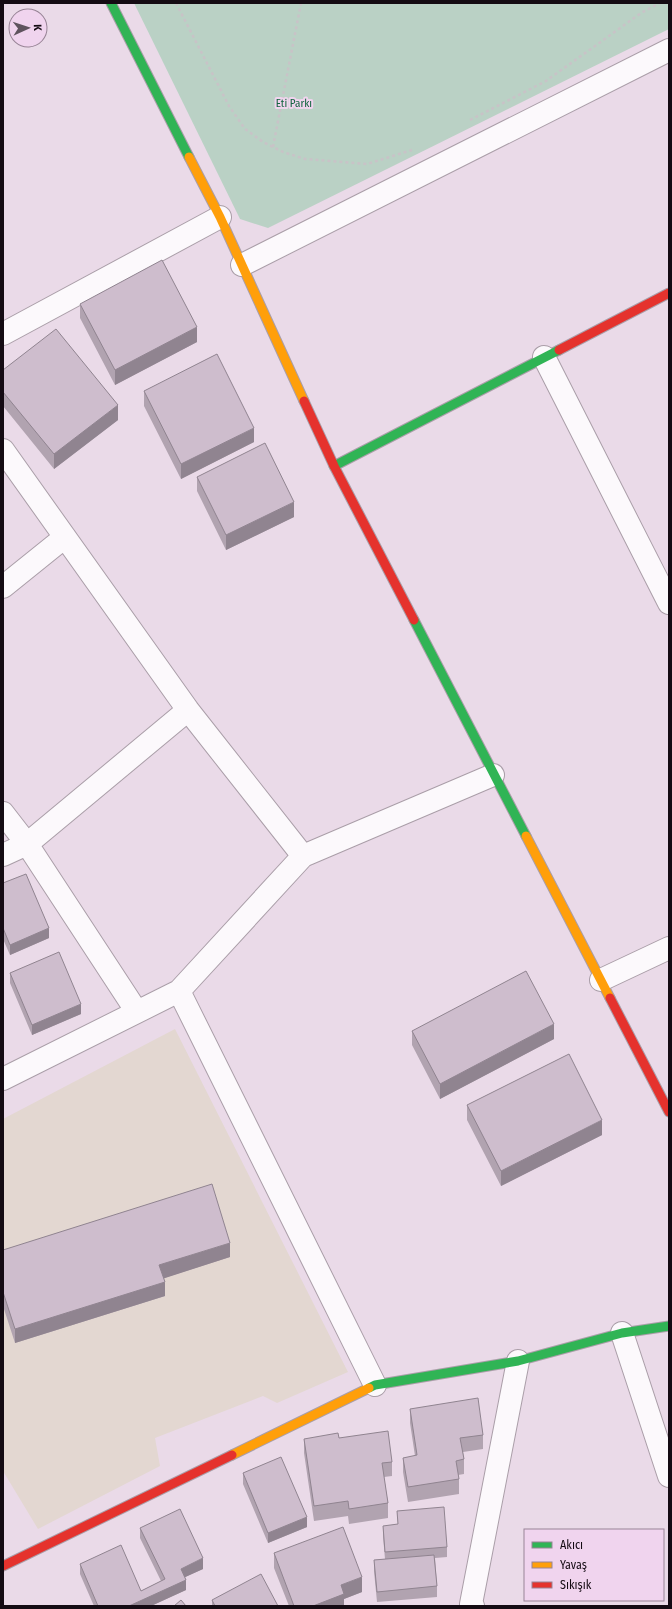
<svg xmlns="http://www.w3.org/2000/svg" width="672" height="1609" font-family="'Fira Sans Condensed',sans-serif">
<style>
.education{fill:#e3d7d1}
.green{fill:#bad1c5}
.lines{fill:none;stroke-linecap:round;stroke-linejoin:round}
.street-casing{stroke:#aa9ea8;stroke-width:24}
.fast-casing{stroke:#aa9ea8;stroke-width:11}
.slow-casing{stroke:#aa9ea8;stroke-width:11}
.jam-casing{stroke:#aa9ea8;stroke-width:11}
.path{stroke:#c8c3c7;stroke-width:2.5;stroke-dasharray:3 3;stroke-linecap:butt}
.street{stroke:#fcf9fc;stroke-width:22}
.fast{stroke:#30b455;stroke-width:9}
.slow{stroke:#ff9f0a;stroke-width:9}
.jam{stroke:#e5322d;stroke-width:9}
.wall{fill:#b1a3b0}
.shaded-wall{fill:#908490}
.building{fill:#cebdcd;stroke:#908490}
.labels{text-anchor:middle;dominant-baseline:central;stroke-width:4;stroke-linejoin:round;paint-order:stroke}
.park-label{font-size:11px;fill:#11643e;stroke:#f0d4ee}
</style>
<rect width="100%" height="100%" fill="#eadae8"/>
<path class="education" d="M175,1029L348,1372L277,1403L263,1396L155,1438L160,1466L38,1529L3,1471V1119Z"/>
<path class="green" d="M134,3H669V29L268,228L240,219Z"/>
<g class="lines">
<g class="street-casing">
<path id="street" d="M242,265L669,50
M3,334L220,217
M544,357L669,603
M3,450L188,710L303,856
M3,587L65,537
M3,813L27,844L137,1012
M3,855L27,844L188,710
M601,980L669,948
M179,991L375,1385
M3,1079L179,991L303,856L493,775
M622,1333L669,1476
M473,1606L471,1604L518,1361"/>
</g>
<g class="fast-casing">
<path id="fast" d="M111,3L189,157
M334,466L559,350
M414,620L526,836
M369,1388L375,1385L518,1361L622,1333L669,1326"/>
</g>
<g class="slow-casing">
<path id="slow" d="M189,157L220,217L304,401
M526,836L610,998
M232,1455L369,1388"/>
</g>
<g class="jam-casing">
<path id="jam" d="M559,350L669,293
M304,401L334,466L414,620
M610,998L669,1112
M3,1566L232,1455"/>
</g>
<path class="path" d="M176,3L229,106L245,129L263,142L283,152L305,159L367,164L412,150
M470,120L546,81L641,13L660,3
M273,147L301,3"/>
<use href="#street" class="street"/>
<use href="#fast" class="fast"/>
<use href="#slow" class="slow"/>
<use href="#jam" class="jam"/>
</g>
<path class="wall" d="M80,304L197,342L115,385L80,318Z
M3,370L118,420L54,469L3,406Z
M144,391L254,442L181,479L144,406Z
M197,477L294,517L226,550L197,491Z
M3,883L49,938L10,955L3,939Z
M10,973L81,1014L32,1035L10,983Z
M412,1031L554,1039L440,1099L412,1045Z
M467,1105L602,1135L501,1186L467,1120Z
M3,1250L230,1257L164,1278L165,1296L15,1343L3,1306Z
M410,1409L483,1435V1449L463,1452L464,1459V1474L458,1475L459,1479V1494L408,1502L403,1472V1458L415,1456L410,1423Z
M339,1438L392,1462V1476L384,1477L388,1503V1518L349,1524L348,1516L314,1521L304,1453V1439Z
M243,1473L307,1527L268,1543L243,1484Z
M397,1511L447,1547V1557L435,1558L437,1586V1597L377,1602L374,1571V1560L385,1559L383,1536V1526L398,1525Z
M140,1528L203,1569L185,1577L186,1590L151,1606H94L80,1574V1564L141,1591L161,1581L140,1538Z
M274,1553L362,1592L344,1599V1606H289L274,1568Z
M212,1600L278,1606H212Z"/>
<path class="shaded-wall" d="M197,327V342L115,385V370Z
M118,405V420L54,469V454Z
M254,428V442L181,479V464Z
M294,502V517L226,550V535Z
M49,928V938L10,955V945Z
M81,1004V1014L32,1035V1025Z
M554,1024V1039L440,1099V1084Z
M602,1120V1135L501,1186V1171Z
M230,1243V1257L159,1280V1265Z
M165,1282V1296L15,1343V1329Z
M307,1517V1527L268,1543V1533Z
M203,1558V1569L181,1579V1569Z
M362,1577V1592L344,1599V1606H313L341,1585Z
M186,1580V1590L151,1606H129Z"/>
<path class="building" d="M162,260L197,327L115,370L80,304Z
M56,329L118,405L54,454L3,392V370Z
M217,354L254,428L181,464L144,391Z
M265,443L294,502L226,535L197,477Z
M26,874L49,928L10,945L3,928V883Z
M59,952L81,1004L32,1025L10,973Z
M526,971L554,1024L440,1084L412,1031Z
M569,1054L602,1120L501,1171L467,1105Z
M212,1184L230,1243L159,1265L165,1282L15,1329L3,1292V1250Z
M478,1398L483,1435L460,1438L464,1459L456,1461L459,1479L408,1487L403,1458L417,1455L410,1409Z
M388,1431L392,1462L382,1463L388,1503L349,1509L348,1501L314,1506L304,1439L338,1433L339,1438Z
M281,1457L307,1517L268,1533L243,1473Z
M444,1507L447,1547L385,1552L383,1526L398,1524L397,1511Z
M180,1509L203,1558L181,1569L186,1580L129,1606H98L80,1564L121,1545L141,1591L165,1579L140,1528Z
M343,1527L362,1577L341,1585L344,1594L313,1606H294L274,1553Z
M434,1555L437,1586L377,1592L374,1560Z
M261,1574L278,1606H215L212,1600Z
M181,1600L186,1606H174Z"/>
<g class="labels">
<g class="park-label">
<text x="294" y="103">Eti Parkı</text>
</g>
</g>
<rect width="672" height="1609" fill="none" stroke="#140b13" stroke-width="8"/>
<rect x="524" y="1529" width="140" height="72" fill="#f0d4ee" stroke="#988496"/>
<rect x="532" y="1542" width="20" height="6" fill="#30b455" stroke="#988496"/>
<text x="560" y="1549" font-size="12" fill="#140b13">Akıcı</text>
<rect x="532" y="1562" width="20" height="6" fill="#ff9f0a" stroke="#988496"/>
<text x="560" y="1569" font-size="12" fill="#140b13">Yavaş</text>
<rect x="532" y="1582" width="20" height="6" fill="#e5322d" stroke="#988496"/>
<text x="560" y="1589" font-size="12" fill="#140b13">Sıkışık</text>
<g transform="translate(28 28) rotate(87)"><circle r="19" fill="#f0d4ee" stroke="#988496"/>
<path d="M0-3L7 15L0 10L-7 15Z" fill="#5f535e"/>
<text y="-6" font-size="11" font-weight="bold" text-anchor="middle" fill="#140b13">K</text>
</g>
</svg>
